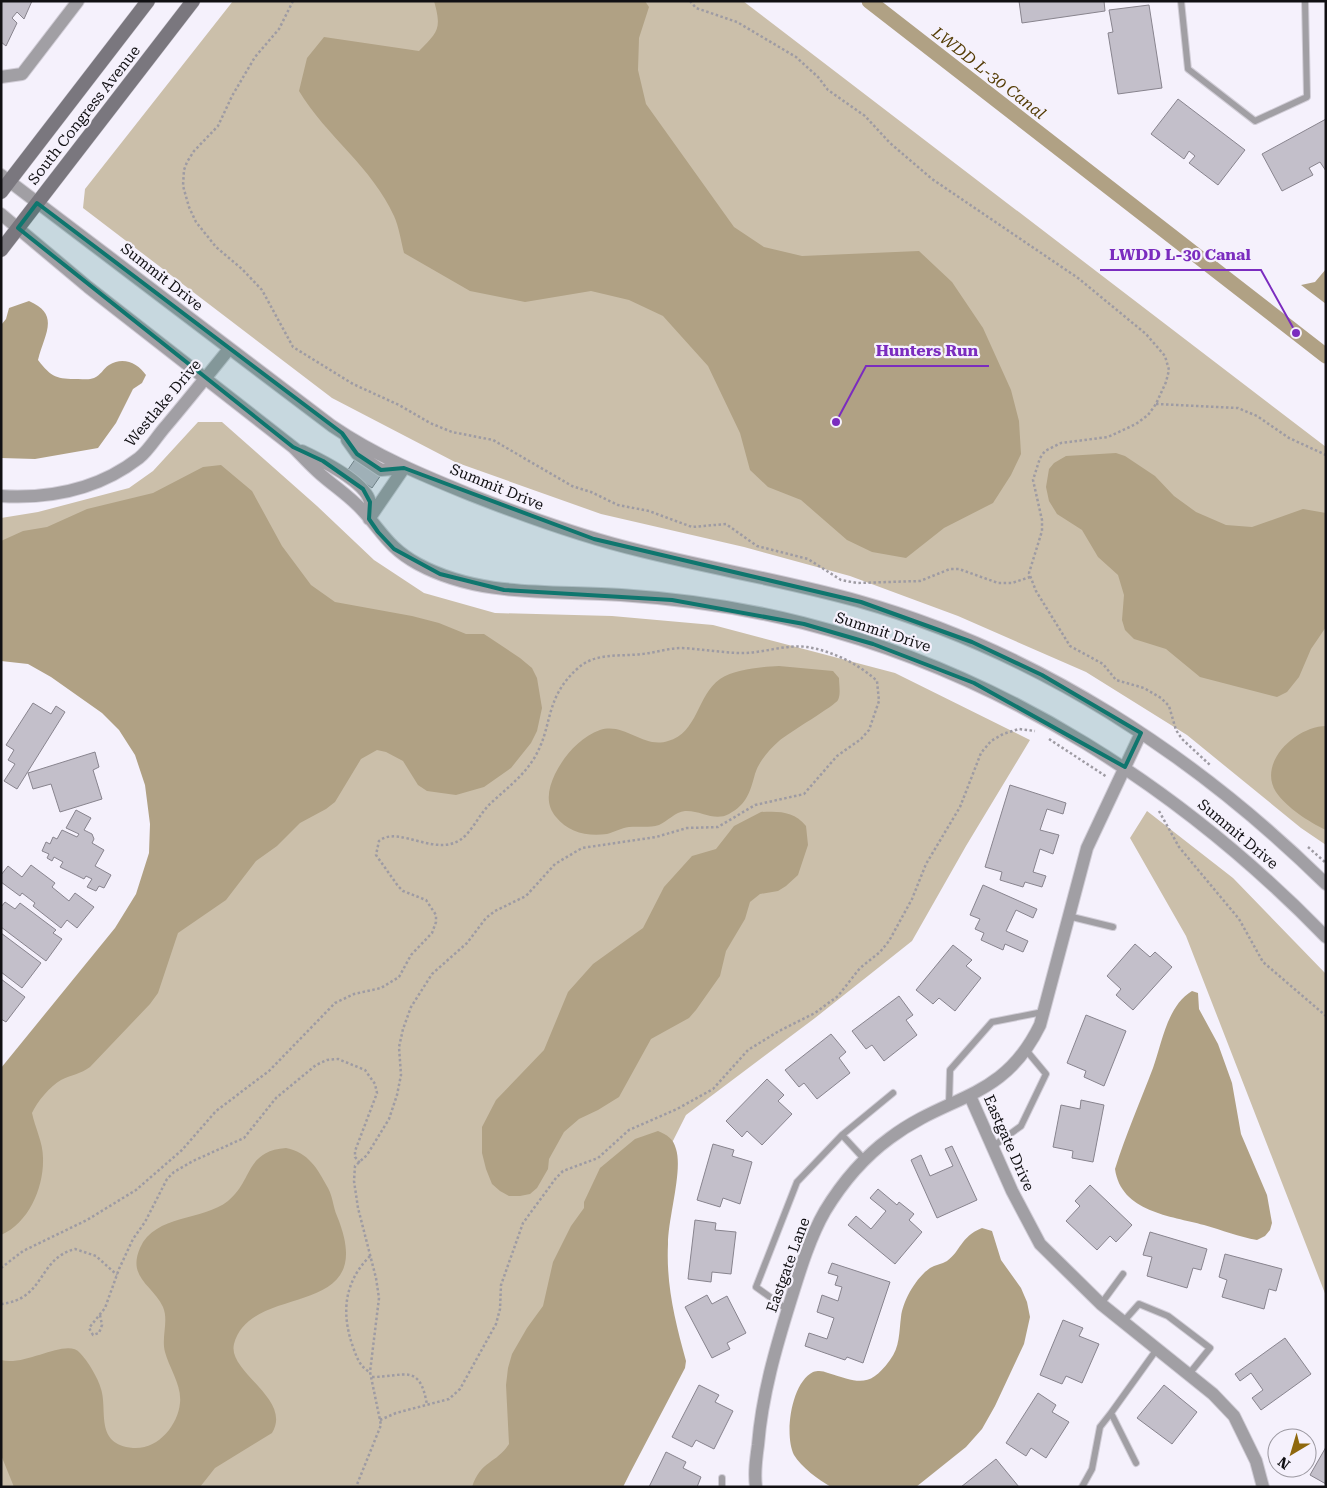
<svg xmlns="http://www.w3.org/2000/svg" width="1327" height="1488" font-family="'Roboto Serif',serif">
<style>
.green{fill:#cbbfaa}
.water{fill:#b0a184}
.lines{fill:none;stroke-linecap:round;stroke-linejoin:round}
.canal{stroke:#b0a184;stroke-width:15}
.building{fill:#c3bfca;stroke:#88848e}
.service-casing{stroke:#d1cdd7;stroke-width:8}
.minor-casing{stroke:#d1cdd7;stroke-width:14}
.secondary-casing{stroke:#d1cdd7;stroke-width:15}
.path{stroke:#9e9ba3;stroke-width:2.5;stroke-dasharray:2.5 2.5;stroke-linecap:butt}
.service{stroke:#a19fa4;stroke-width:6}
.minor{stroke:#a19fa4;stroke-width:12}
.secondary{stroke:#7a777e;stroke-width:14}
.marked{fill:#0f766e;fill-opacity:0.2;stroke:#0f766e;stroke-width:4;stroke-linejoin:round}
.labels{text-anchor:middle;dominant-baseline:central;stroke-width:4.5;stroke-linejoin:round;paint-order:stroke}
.street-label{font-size:15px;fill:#111013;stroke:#f5f1fc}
.water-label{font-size:16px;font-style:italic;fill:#543c05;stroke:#f5f1fc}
.leader{fill:none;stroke:#7b2cbf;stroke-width:2}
.callout-dot{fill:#7b2cbf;stroke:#f5f1fc;stroke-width:2}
.callout-label{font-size:16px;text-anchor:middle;font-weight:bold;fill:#7b2cbf;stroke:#f5f1fc;stroke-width:4.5;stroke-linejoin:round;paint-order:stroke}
</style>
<rect width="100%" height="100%" fill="#f5f1fc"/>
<path class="green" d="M233,1H743L1326,447V845L1301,828L1187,735L1086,672L958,616L850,576L744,547L601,514L455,462L332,398L83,208L85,189Z
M198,422H222L317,506L374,560L424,593L495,613L612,616L713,625L895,673L1030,740L966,846L912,941L815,1018L686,1115L538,1409L564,1487H1V1094L218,822L1,594V518L38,512L129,488L153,471Z
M1147,811L1233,878L1326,974V1296L1186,936L1130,838Z"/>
<path class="water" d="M434,1H645L649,7L639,38L638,70L646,104L734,227L764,247L802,256L919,251L952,282L983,328L1011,390L1019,421L1021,454L1011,475L993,503L944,528L906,558L872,552L847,540L801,500L768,487L750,470L740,433L708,366L663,316L629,300L591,291L525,302L470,291L404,253C401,241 399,227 394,216C372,167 326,136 299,91L307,58L324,37L419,51C438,32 442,29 434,1Z
M1326,269V304L1301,285L1315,282Z
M29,301C61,315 44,334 38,360C52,378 57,379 78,379C84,379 89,380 94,378C101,375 103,369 109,365C123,356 138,363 146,375L142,383L133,389L116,423L98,448L35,459L1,458V325L6,319L9,308Z
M1116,453L1125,456L1155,476L1174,496L1196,512L1226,525L1252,527L1303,509L1326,513V627L1311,649L1299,677L1287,692L1277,697L1200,677L1166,649L1134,639L1125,630L1122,620L1124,595L1118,575L1098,557L1082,530L1057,514L1049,501L1046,487L1049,469L1054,463L1066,456Z
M221,465L252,491L282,546L311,585L335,602L412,616L439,623L466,634H484L520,658L532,668L537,678L542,708L537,731L531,743L511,768L484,787L456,795L427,791L418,785L403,761L386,752L377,750L361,759L335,802L326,809L300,823L277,846L256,861L226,900L178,933L158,993L150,1004L90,1067C81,1074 71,1075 61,1080C50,1086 37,1102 32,1113C35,1128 43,1142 43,1158C44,1187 29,1223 1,1235V1068L115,928L136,894L149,853L150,824L145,785L135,755L119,730L102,713L51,677L28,664L1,661V541L23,531L47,527L87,509L153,493L203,467Z
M779,666L833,671L839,678C839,685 841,694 838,700C836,705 788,733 779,741C769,750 759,761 755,774C750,792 747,804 729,814C714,822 701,810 685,811C675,812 668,821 659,825C649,828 639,826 629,827C621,828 614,832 607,834C587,837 568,832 556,817C545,804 548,789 555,774C564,756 580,737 600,730C625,722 643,749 668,741C698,733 697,695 720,679C736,669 761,667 779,666Z
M1326,726V830C1309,822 1287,808 1276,792C1257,762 1297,726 1326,726Z
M761,812C779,811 794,811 806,826L808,845L798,875L786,886L778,891L760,894L750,902L745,919L726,951L720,976L696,1010L689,1018L651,1039L619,1097L598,1110L579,1119L564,1132L549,1159L548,1169L537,1188L530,1194L520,1196H509L500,1191L492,1184L486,1169L482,1153V1127L496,1100L544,1050L568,992L593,964L643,928L664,887L692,856L716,849L734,826Z
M1192,991L1198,993L1199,1009L1218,1044L1232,1083L1241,1134L1267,1195L1272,1223L1270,1230L1265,1236L1257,1240C1239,1237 1222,1230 1204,1225C1171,1216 1121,1212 1115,1169C1126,1134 1140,1102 1153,1068C1162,1043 1167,1006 1192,991Z
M658,1131C667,1135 673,1138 676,1149C683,1171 668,1218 668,1244C666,1285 675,1321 686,1361L685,1368L630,1473L623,1487H472C481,1460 496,1464 509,1444L506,1385L508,1368L512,1354L527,1328L543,1306L553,1262L571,1226L584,1208V1202L600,1168L635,1139Z
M286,1148C309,1153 317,1168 328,1188C333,1197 333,1207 337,1216C381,1323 251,1280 234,1344C227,1372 293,1399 272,1433L215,1468L200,1487H14L1,1455V1360C26,1367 67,1337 80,1353C88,1361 98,1378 101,1389C108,1411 94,1444 133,1448C158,1450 178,1425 180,1403C182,1385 169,1368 165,1352C161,1337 169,1321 163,1307C153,1285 127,1278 140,1248C155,1214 203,1221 228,1201C253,1181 245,1151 286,1148Z
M982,1228L992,1231L1001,1260L1021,1288L1027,1302L1030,1317L1024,1344L995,1406L982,1429L966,1447L916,1487H831C819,1480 801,1467 794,1455C784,1435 791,1383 813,1372C819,1370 823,1371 828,1373C858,1382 869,1389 890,1360C900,1347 899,1332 901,1317C903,1300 916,1278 930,1268C935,1265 942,1264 947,1261C961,1251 960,1237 982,1228Z"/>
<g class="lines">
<path class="canal" d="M869,1L1326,356"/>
</g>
<path class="building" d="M1,1H32L24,19L17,12L12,18L17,23L6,46L1,42Z
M1019,1H1104L1105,11L1022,23Z
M1149,5L1162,88L1118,94L1108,33L1113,32L1109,10Z
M1178,99L1245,150L1218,185L1189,163L1195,156L1189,151L1184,159L1151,134Z
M1326,119V171L1320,162L1309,168L1313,175L1282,191L1262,154Z
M356,458L381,475L372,488L347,471Z
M33,703L51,714L56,706L65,712L17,789L4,781L15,764L8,760L14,750L6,745Z
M95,752L99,767L93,770L102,799L60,812L51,784L33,789L28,773Z
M1010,785L1066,803L1063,814L1047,809L1040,830L1059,835L1053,854L1040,849L1033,872L1046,876L1042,887L1025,882L1023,887L1000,880L1002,872L985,867Z
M76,810L91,818L84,830L92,834L94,839L92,843L104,850L95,866L111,875L104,888L99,886L96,891L87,887L92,879L86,876L84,879L60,867L63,862L54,857L52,861L47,858L49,854L42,851L46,842L50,844L53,837L57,839L62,830L77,837L79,834L66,828Z
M31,865L55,883L52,887L69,901L75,893L94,907L77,928L67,920L61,928L33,906L35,903L22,893L20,896L1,882V875L8,866L22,877Z
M983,885L1037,909L1033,918L1016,910L1006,931L1028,941L1023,952L1005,944L1003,950L981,940L984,933L975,929L980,919L970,915Z
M5,902L15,909L20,903L56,930L53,933L62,939L46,961L1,927V907Z
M1,933L41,963L22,988L1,972Z
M1135,944L1150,957L1155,952L1172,967L1133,1010L1116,995L1121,989L1107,976Z
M953,945L972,960L966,966L981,978L955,1011L939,998L933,1004L916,990Z
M1,979L25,997L6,1022L1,1019Z
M899,996L913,1015L906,1020L917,1035L884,1061L872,1045L866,1049L852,1031Z
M1086,1015L1126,1031L1104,1086L1084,1077L1086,1071L1067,1063Z
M831,1034L846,1052L839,1058L850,1073L817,1099L804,1083L799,1087L785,1070Z
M767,1079L784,1095L778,1101L792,1114L762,1145L747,1131L742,1137L726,1121Z
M1081,1100L1104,1105L1093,1162L1072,1158L1073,1151L1053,1147L1061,1105L1080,1109Z
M713,1144L734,1150L732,1156L752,1162L740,1204L723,1198L720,1207L697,1200Z
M952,1146L977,1200L937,1218L911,1160L921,1155L930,1176L953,1166L945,1149Z
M1090,1185L1132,1225L1116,1242L1110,1236L1097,1250L1066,1221L1080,1206L1075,1201Z
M878,1189L897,1205L899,1202L914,1214L909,1220L922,1232L895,1264L848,1225L856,1216L871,1229L886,1211L870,1198Z
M695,1220L716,1223L715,1230L736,1232L731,1274L712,1272L711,1282L688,1279Z
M1150,1232L1207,1249L1201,1270L1193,1268L1187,1288L1147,1276L1152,1257L1143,1255Z
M1225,1254L1282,1269L1276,1291L1269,1289L1264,1309L1222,1297L1227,1280L1219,1277Z
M832,1263L890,1282L863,1363L847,1357L845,1360L805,1346L809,1333L827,1339L834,1318L817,1312L822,1295L838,1301L842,1287L835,1285L838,1276L828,1273Z
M707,1295L712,1304L727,1296L746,1333L727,1343L730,1349L712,1358L685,1307Z
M1063,1320L1083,1328L1079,1336L1099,1344L1082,1383L1066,1376L1062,1384L1040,1375Z
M1285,1338L1311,1374L1261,1410L1252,1398L1263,1390L1251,1373L1240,1381L1235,1374Z
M699,1385L719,1395L715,1402L733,1411L714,1449L696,1440L692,1447L672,1437Z
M1164,1385L1197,1412L1172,1444L1137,1418Z
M1038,1393L1056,1405L1052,1412L1069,1422L1046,1458L1031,1448L1026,1456L1006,1443Z
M1326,1447V1484L1310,1475Z
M666,1452L686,1462L683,1468L701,1477L697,1487H649Z
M996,1459L1019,1487H961Z"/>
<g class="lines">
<g class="service-casing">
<path id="service" d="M1181,1L1188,69L1255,121L1307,97L1305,1
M1068,916L1113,927
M949,1104L950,1070L992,1022L1043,1012
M992,1147L1021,1126L1046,1074L1026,1050
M865,1160L842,1135L893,1093
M1101,1304L1123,1274
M788,1310L756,1287L797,1182L842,1135
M1123,1322L1139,1304L1168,1316L1210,1348L1189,1374
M1136,1463L1111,1413L1157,1349
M722,1478V1487
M1082,1487L1092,1469L1100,1427L1111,1413"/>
</g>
<g class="minor-casing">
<path id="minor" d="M1,77L22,74L78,1
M1,175L332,426C376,456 422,475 471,495C527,517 582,537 641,551C713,569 786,581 858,601C1036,651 1195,755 1326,884
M1,214L88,287L298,451
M347,440L357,454L381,470L404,468
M293,447C301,455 309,464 318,472C332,485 350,496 363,511C383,533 389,548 418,564C481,598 552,590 621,595C682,599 744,608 803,623C1004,674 1182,789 1326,937
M302,451C319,459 368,483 370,503C371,508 369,514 369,519
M1,496C51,499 99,489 139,458C149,450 157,436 166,426C187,401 208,375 229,349
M369,519L404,468
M970,1096L1012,1191L1040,1244L1101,1304L1213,1394L1234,1416L1256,1461L1263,1487
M756,1487C754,1473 756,1459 758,1445C762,1395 776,1347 791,1299C800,1270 810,1237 825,1211C842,1183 864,1157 890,1138C950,1093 1003,1101 1040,1025L1087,848L1141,733"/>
</g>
<g class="secondary-casing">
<path id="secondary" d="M1,192L148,1
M1,250L193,1"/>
</g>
<path class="path" d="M293,1L279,29L255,57L232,96L218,126L194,151L187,162L184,170L183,186L189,207L196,222L216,247L242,269L262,290L293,347L353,384L399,405L430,423L452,432L493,440L572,486L591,492L618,505L649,511L692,527L726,524L757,546L808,559L841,580L857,583L920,581L950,569H959L998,583H1012L1030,577
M690,1L696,8L737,22L796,57L818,77L828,90L865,116L890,143L932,179L1078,278L1146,334L1165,356L1169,370L1166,382L1156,404L1148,415L1136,424L1108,437L1061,443L1045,451L1040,458L1033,480L1042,520V531L1029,573L1036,591L1070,646L1103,664L1116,680L1144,688L1161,698L1169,706L1176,730L1182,739L1210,765
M1156,404L1238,408L1257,416L1289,438L1326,455
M1049,739L1107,777
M1159,811L1179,847L1239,919L1263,962L1326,1016
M1308,847L1326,863
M370,1256C344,1282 341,1313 353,1347C357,1358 360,1367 370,1372
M1,1268L23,1251L87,1220L136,1190L182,1150L216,1111L269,1071L335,1003L354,994L381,988L399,977L411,955L432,933L436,922V915L426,900L403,891L398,886L376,855L379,841C399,824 439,861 465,836C475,826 481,812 491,803C506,789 522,777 533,760C554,727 543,700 577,669C595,652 618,657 641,654C655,653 668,648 682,648C703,649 722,653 743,653C764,653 786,644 807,647C832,651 859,664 877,681L879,701L869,730L861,739L837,756L804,794L755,805L718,827L687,828L656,837L582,848L555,864L526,896L495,911L486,918L467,943L432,974L411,1007L403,1029L399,1047L401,1075L397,1095L389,1119L367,1155L355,1166L354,1181L358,1208L376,1278L379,1298L370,1372L381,1425L356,1487
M1,1304C46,1299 37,1259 75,1249L96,1256L117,1275
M100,1315L102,1325L99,1333L93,1335L89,1328L105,1308L119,1269L133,1239L145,1222L167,1179L174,1172L193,1161L244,1138L276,1098L316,1065L327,1060L338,1059L365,1070L375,1084L377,1093L355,1151V1157L360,1163
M372,1377C404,1377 420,1362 427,1405
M380,1420L396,1413L449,1399L460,1389L496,1324L500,1309L501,1285L523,1223L556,1178L563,1171L598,1158L629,1130L677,1109L713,1089L748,1050L779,1031L815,1013L838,996L860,968L880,952L889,941L912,899L926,864L960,807L981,753L991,741L1003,734L1019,729L1035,731"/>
<use href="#service" class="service"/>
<use href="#minor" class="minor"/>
<use href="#secondary" class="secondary"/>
</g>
<path class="marked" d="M37,203L342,433L357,454L381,470L404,468L594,539L861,602L972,642L1042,675L1141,733L1125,767L974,683L873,644L804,624L672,600L504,590L440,574L394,549L378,532L369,519L370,502L363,489L323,461L293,447L18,228Z"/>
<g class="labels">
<g class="street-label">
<text transform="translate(84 115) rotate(-52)">South Congress Avenue</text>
<text transform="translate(162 277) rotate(38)">Summit Drive</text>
<text transform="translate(163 403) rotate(-50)">Westlake Drive</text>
<text transform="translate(497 487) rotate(22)">Summit Drive</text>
<text transform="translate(883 632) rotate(18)">Summit Drive</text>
<text transform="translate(1238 834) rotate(40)">Summit Drive</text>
<text transform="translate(1009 1143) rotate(66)">Eastgate Drive</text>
<text transform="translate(788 1265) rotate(-70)">Eastgate Lane</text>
</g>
<g class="water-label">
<text transform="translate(989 73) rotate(38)">LWDD L-30 Canal</text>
</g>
</g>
<path class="leader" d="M1296 333L1261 270H1100M836 422L866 366H989"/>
<g class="callout-dot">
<circle cx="1296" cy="333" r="5"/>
<circle cx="836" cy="422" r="5"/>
</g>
<g class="callout-label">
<text x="1180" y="260">LWDD L-30 Canal</text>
<text x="927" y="356">Hunters Run</text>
</g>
<rect width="1327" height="1488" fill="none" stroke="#111013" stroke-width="5"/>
<g transform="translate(1292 1453) rotate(218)"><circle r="24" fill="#f5f1fc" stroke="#9a979f"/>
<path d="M0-4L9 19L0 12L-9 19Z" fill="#8f680d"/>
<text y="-8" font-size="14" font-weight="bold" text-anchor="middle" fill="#111013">N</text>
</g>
</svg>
